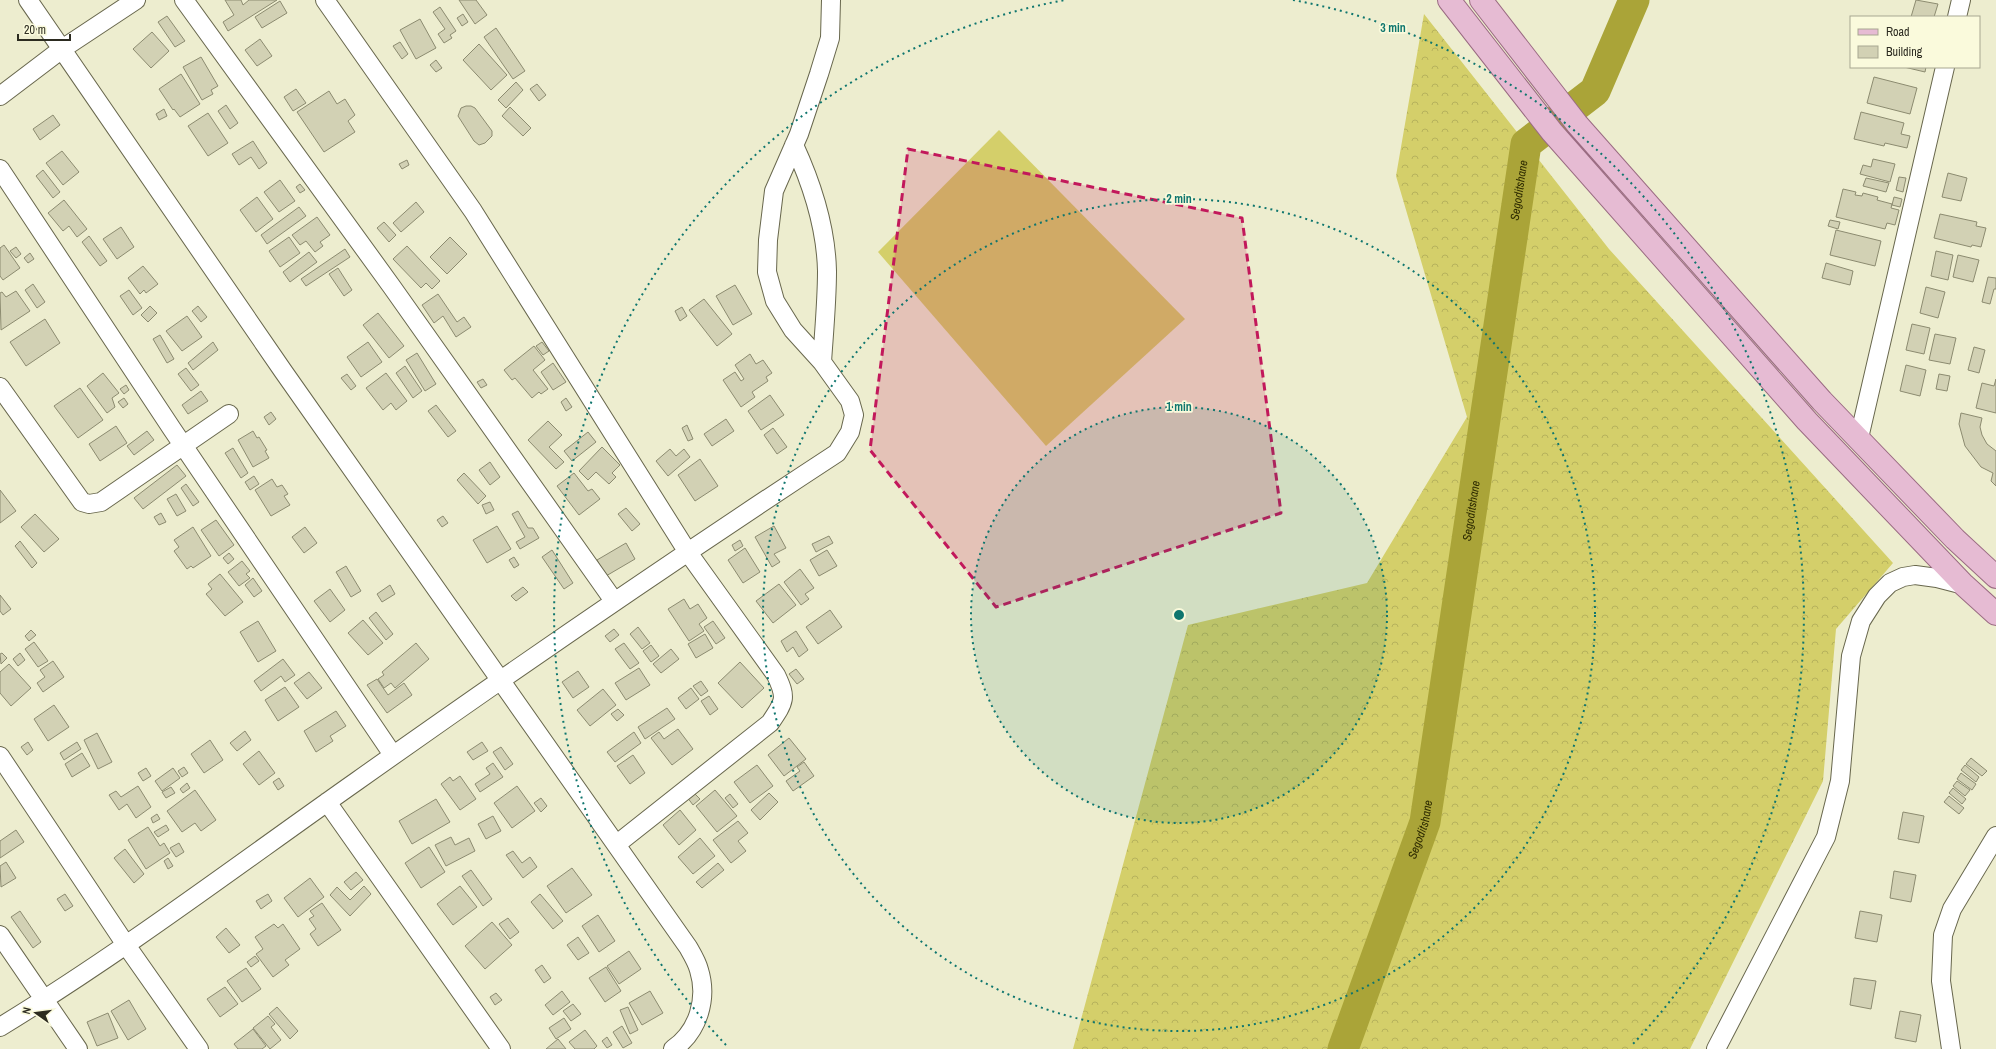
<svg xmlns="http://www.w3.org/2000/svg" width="1996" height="1049" font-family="'Archivo Narrow',sans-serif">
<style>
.grass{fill:#d4cf6a}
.forest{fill:url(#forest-crowns)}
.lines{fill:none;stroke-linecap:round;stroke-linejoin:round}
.river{stroke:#aaa438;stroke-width:31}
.building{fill:#d2d1b4;stroke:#8c8b70}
.minor-casing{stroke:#68674d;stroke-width:20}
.primary-casing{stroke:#9a6b82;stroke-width:24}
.minor{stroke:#fff;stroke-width:18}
.primary{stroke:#e6bbd3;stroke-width:22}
.marked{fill:#c2185b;fill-opacity:0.2;stroke:#c2185b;stroke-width:3;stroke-dasharray:8 5;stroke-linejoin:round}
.ring{fill:none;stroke:#0f766e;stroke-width:2;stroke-dasharray:2 4}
.labels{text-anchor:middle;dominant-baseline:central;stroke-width:3.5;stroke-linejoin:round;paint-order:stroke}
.water-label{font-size:12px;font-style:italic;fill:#2e2b00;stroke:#fafadc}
.centre{fill:#0f766e;stroke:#fafadc;stroke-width:2}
.ring-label{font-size:12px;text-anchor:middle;font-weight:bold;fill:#0f766e;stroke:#fafadc;stroke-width:3.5;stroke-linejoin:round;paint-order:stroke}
</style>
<defs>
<pattern id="forest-crowns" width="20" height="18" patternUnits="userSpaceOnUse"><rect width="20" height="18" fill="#d4cf6a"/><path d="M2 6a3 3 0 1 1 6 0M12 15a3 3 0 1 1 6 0" fill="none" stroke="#b6b25c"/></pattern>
</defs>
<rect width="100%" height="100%" fill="#ededcf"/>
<path class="grass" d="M999,130L1185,319L1046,446L878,252Z"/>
<path class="forest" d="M1424,14L1609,249L1893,563L1836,629L1823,781L1690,1049H1073L1188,625L1367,583L1467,417L1396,176Z"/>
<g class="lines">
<path class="river" id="s1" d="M1343,1049L1425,822L1526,144L1595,91L1634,0"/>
</g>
<path class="building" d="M225,0H241L243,5L249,0H277L228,31L223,22L234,15Z
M459,0H476L487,15L475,24Z
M1916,0L1938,4L1934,17H1911Z
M280,1L287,13L262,28L255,17Z
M440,7L456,31L450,35L452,38L444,43L438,34L445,29L433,12Z
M463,14L468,22L462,26L457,18Z
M167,16L185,41L175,47L158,22Z
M420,19L436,48L416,59L400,30Z
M496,28L525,71L513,79L484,37Z
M152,32L169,51L151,68L133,49Z
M260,39L272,56L257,66L245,50Z
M400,42L408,54L402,59L393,46Z
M479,44L507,75L491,90L463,60Z
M201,57L218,86L211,90L213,94L202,100L183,67Z
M436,60L442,68L436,72L430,65Z
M1904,67H1926L1925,72Z
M181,74L200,104L180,117L174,109L173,110L159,89Z
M1874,77L1917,88L1910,114L1867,103Z
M516,82L523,90L506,108L498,100Z
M537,84L546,95L539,101L530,89Z
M296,89L306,103L293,111L284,97Z
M329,91L337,104L345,99L355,115L348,121L355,132L324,152L297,112Z
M226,105L238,123L230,129L218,111Z
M466,106H471L475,108L492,131V136L485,143L479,145L474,141L458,116L461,108Z
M510,107L531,128L523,136L502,116Z
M164,109L167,116L159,120L156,114Z
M1861,112L1904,123L1901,134L1910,136L1907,148L1885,143L1884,146L1854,139Z
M208,113L228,143L208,156L188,126Z
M53,115L60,125L40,140L33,129Z
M253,141L267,163L259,169L251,157L239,165L232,154Z
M62,151L79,172L63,185L46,163Z
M1873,159L1895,164L1890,182L1860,174L1863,165L1871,167Z
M407,160L409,165L402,169L399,164Z
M43,170L60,192L53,198L36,176Z
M1948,173L1967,178L1961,201L1942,197Z
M1899,177L1906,178L1903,192L1896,190Z
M1866,178L1889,183L1886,192L1863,186Z
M280,180L295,201L279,212L264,192Z
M300,184L305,190L300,193L296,187Z
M1843,189L1856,192L1855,195L1862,196L1863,193L1878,197L1877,200L1892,204L1891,208L1899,210L1895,225L1887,223L1885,229L1836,217Z
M257,197L273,219L256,232L240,210Z
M1894,197L1902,199L1900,207L1892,205Z
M64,200L87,229L77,237L69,226L63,231L48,213Z
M416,202L424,212L401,232L393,223Z
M299,207L306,216L267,244L261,235Z
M1940,214L1977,222L1976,226L1986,228L1981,247L1972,245L1971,247L1934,238Z
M317,217L330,235L320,242L323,246L315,252L306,241L300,245L292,235Z
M1830,220L1840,222L1838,229L1828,226Z
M384,222L396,235L389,242L377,228Z
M121,227L134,247L117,259L103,239Z
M1836,230L1881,241L1875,266L1830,255Z
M89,236L107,261L100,266L82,242Z
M289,237L300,253L280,267L269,251Z
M450,237L467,254L447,274L430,257Z
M4,245L20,268L3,280L0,276V248Z
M407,246L440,281L432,289L426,283L421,288L393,259Z
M16,247L21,254L16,258L10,251Z
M345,249L350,257L306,286L301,279Z
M1936,251L1953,255L1948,280L1931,276Z
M309,252L317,262L290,282L283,272Z
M30,253L34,259L28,263L24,258Z
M1958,255L1979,260L1973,282L1953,277Z
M1826,263L1853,271L1850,285L1822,278Z
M143,266L158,284L146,293L144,290L140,294L128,278Z
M338,268L352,290L344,296L329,274Z
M1988,277L1996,278V289H1994L1990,304L1982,302Z
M33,284L45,302L37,308L25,290Z
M735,285L752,314L733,325L716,296Z
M1926,287L1945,292L1938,318L1920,313Z
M129,290L142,308L133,315L120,296Z
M16,291L30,311L1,330L0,293L2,292L6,297Z
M438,294L457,322L464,317L471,327L456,337L443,316L434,323L422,305Z
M704,299L732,334L717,346L689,310Z
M150,306L157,313L148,322L141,315Z
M198,306L207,317L201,322L192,311Z
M682,307L687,316L680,321L675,311Z
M378,313L404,346L389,358L363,325Z
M187,316L202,337L182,351L166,331Z
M45,319L60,343L26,366L10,342Z
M1912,324L1930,328L1924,354L1906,350Z
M1935,334L1956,338L1950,364L1929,360Z
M160,335L174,359L167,363L153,339Z
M213,342L218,350L193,370L188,363Z
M368,342L382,362L361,377L347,357Z
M542,342L549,351L543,355L536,346Z
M534,346L545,360L533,370L548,389L541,394L539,392L532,398L515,378L512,380L504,370Z
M1974,347L1985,350L1979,373L1968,370Z
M417,353L436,384L425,391L406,360Z
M750,354L756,364L763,360L772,373L766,377L768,381L752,392L755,397L741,407L723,380L735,372L741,381L744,379L735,365Z
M553,363L566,382L553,390L541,372Z
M1906,365L1926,370L1920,396L1900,391Z
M405,366L422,391L413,398L396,373Z
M186,368L199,385L191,391L178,374Z
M103,373L119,393L112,398L115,407L107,413L87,386Z
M386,373L407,401L396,410L391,403L383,410L366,388Z
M347,374L356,386L351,390L341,378Z
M1939,374L1950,376L1947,391L1936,389Z
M483,379L487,385L481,388L477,382Z
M1996,379V413L1976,408L1982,383L1994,386Z
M126,385L129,390L124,394L120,389Z
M80,388L103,420L78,438L54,406Z
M201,391L208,401L188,414L182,405Z
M770,395L784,415L761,430L748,411Z
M124,398L128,404L123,408L118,402Z
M566,398L572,407L566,411L561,402Z
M436,405L456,431L448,437L428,411Z
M271,412L276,419L269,425L264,417Z
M1961,413L1982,418L1980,427L1982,435L1987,444L1996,451V486L1991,481L1993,473L1981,467L1965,446L1959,424Z
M726,419L734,431L712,446L704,434Z
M548,421L562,435L549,447L564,462L556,469L528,440Z
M687,425L693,439L688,441L682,428Z
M116,426L127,443L100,461L89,444Z
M773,428L787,447L777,454L764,435Z
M147,431L154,440L134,455L127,446Z
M253,431L257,438L259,437L267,450L265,451L269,458L253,467L238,440Z
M588,432L596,442L572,461L564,451Z
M602,447L620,465L612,473L616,477L609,484L596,472L588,480L579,471Z
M233,448L248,473L241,478L225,453Z
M670,449L676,456L684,449L690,457L668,476L656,461Z
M700,459L718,486L695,501L678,475Z
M490,462L500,477L490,485L479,470Z
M177,465L186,476L143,509L134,498Z
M464,473L486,496L478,504L457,480Z
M574,473L588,491L592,489L600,499L579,515L557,486Z
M254,476L259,484L250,490L245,482Z
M272,479L277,487L282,485L288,494L284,496L290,505L271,516L255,490Z
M186,484L199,502L193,506L181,488Z
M0,490L16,511L0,523Z
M176,494L186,511L177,516L167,499Z
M490,502L494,510L486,514L482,505Z
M626,508L640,524L632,531L618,514Z
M518,511L528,528H533L539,538L520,549L516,542L525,537L512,514Z
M161,513L166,522L159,525L154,517Z
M35,514L59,539L44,552L21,527Z
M443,516L448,523L442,527L437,520Z
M216,520L234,545L219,556L201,530Z
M497,526L511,549L487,563L473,540Z
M774,526L786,548L774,554L780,562L772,567L755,537Z
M193,527L211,556L193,568L191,566L187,569L174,551L179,547L174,540Z
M305,527L317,543L304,553L292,537Z
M829,536L833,543L816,552L812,544Z
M740,540L743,546L735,551L732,545Z
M20,541L37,563L32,568L15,546Z
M626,543L635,559L606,576L597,560Z
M745,548L760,572L743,583L728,560Z
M552,550L573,583L564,589L542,557Z
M827,550L837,566L819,576L810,560Z
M229,553L234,559L228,564L223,558Z
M514,557L519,565L514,568L509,560Z
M242,561L250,571L246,574L250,578L239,586L228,572Z
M346,566L361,591L351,597L336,572Z
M800,569L814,588L805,594L809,599L801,605L784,582Z
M220,574L243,602L225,616L206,594L212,589L208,584Z
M253,578L262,591L254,597L245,585Z
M779,584L796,605L773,623L756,601Z
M390,585L395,594L382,602L377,594Z
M523,587L528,592L516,601L511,596Z
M330,589L345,610L330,622L314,601Z
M0,595L11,609L3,615L0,611Z
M684,599L690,609L698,604L707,618L699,624L704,631L689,641L668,609Z
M830,610L842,627L818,644L806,627Z
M376,612L393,634L386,640L369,618Z
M363,620L383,643L368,655L348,633Z
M258,621L276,651L258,662L240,632Z
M713,621L725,638L716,644L704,627Z
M638,627L650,643L642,649L630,634Z
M614,629L619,635L610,642L605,636Z
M31,630L36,635L29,641L25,636Z
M796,631L808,650L799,657L793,647L787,652L781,641Z
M705,634L713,648L696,658L688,644Z
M34,642L48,661L38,667L25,649Z
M416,643L429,659L395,688L391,683L384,688L378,679L384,675L382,672Z
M624,643L639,663L630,669L615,649Z
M651,645L659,656L651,662L643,651Z
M671,649L679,659L661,673L653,664Z
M2,653L7,658L1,664L0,654Z
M20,653L25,660L18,666L13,659Z
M283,659L295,675L285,682L281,676L261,691L254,681Z
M53,661L64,677L43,692L37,683L45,677L40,670Z
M740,662L764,688L742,708L718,683Z
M9,664L31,688L11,706L0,693V672Z
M639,668L650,685L626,700L615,683Z
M796,669L804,679L797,684L789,674Z
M578,671L589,687L573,698L562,682Z
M309,672L322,688L307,699L294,683Z
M377,679L388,695L404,683L412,695L387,713L367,685Z
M701,681L708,691L701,696L693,686Z
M285,687L299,707L278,721L265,700Z
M691,688L699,699L686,709L678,698Z
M603,689L616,705L590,726L577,710Z
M709,696L718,709L710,715L701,701Z
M54,705L69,727L48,741L34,719Z
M667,708L675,719L645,739L638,727Z
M618,709L624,715L617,721L611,714Z
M336,711L346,726L330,736L333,741L316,752L304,731Z
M678,729L693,749L672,765L651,738L659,732L664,739Z
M245,731L251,740L237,751L230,743Z
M634,732L641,743L615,762L607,752Z
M97,733L112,762L98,769L84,740Z
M789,738L806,759L784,776L768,755Z
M210,740L223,760L204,773L191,754Z
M28,742L33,750L27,755L21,747Z
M77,742L81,749L64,760L60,753Z
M482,742L488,751L473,760L467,752Z
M501,747L513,764L505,770L493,752Z
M259,751L275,773L259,785L243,764Z
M82,753L90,766L72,777L65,764Z
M633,755L645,773L630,784L617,766Z
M1971,758L1987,771L1982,776L1966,764Z
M804,762L814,776L793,791L786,781L800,771L797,767Z
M493,763L503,777L480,792L475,784L490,774L486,768Z
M757,765L773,786L750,803L734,782Z
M1965,765L1979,777L1976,782L1961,770Z
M184,767L188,773L182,777L178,771Z
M146,768L151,776L143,781L138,773Z
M173,768L180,778L162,791L155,781Z
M1961,773L1976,784L1972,790L1957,779Z
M460,776L476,799L460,810L441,784L450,777L453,781Z
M279,778L284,786L278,790L273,782Z
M1957,781L1970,790L1965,796L1953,786Z
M187,783L190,788L183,793L180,789Z
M138,786L151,807L136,818L127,804L119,810L109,795L116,791L121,797Z
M517,786L535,811L512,828L494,803Z
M171,787L175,793L166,798L162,792Z
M1953,788L1966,799L1962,804L1949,793Z
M195,790L216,820L201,831L195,823L182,832L167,811Z
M715,790L737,816L717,832L696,806Z
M693,792L700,799L693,805L687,797Z
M769,793L778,802L760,820L751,810Z
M730,794L738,804L733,808L725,798Z
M1949,796L1964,808L1959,814L1944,802Z
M541,798L547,806L541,812L534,803Z
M436,799L450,822L412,844L399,821Z
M680,810L696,830L679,845L663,825Z
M1903,812L1924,816L1919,843L1898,839Z
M157,814L160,819L153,823L151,818Z
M493,816L501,831L486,839L478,824Z
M738,821L748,833L738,841L746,851L731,863L713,840Z
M166,825L169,830L158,837L154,832Z
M148,827L160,846L164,843L170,853L146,869L128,840Z
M16,830L24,842L0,858V841Z
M451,837L455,845L469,838L475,851L446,866L435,845Z
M700,838L715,856L693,874L678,857Z
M179,843L184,852L176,857L170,848Z
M429,847L445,872L421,888L405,863Z
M125,849L144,874L134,883L114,858Z
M513,851L522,863L530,857L537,867L523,878L506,855Z
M168,858L173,866L168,869L164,861Z
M6,862L16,878L1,887L0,866Z
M718,863L724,870L702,888L696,882Z
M572,868L592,895L566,913L547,886Z
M471,870L492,899L483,906L462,876Z
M1894,871L1916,875L1911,902L1890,898Z
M356,872L363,880L351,890L344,882Z
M310,878L324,897L298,917L284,898Z
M364,886L371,894L350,916L330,895L337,887L350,900Z
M460,886L477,907L453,925L437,904Z
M65,894L73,906L65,911L57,899Z
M268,894L272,901L261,909L256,901Z
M540,894L563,921L553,929L531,902Z
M322,903L341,930L318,946L310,934L316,929L309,919L314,916L310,911Z
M20,911L41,942L33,948L11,917Z
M1860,911L1882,915L1877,942L1855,938Z
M598,915L615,941L599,952L582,926Z
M508,918L519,932L510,939L499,924Z
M492,922L512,945L485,969L465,946Z
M274,924L278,928L283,924L300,949L285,960L289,965L273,977L256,954L263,949L255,937Z
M226,928L240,945L229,953L216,937Z
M578,937L589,953L578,960L567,945Z
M629,951L641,969L619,984L607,966Z
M255,956L259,961L251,967L247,962Z
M542,965L551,978L544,983L535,970Z
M606,967L621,991L605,1002L589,978Z
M246,968L261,989L242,1002L227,981Z
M1854,978L1876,981L1871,1009L1850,1005Z
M225,987L238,1004L220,1017L207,999Z
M562,991L570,1002L553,1015L545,1005Z
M650,991L663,1013L642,1025L629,1003Z
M496,993L502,1000L495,1005L490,997Z
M129,1000L146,1029L128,1040L111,1011Z
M573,1004L581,1014L571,1021L563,1011Z
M277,1007L298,1031L290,1039L269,1014Z
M628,1007L638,1030L630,1034L620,1010Z
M1900,1011L1921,1015L1916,1042L1895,1038Z
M108,1013L118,1038L97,1046L87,1022Z
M268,1016L275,1024L271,1027L281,1040L270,1049L253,1028Z
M564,1018L571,1029L556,1039L549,1028Z
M622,1026L632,1043L623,1048L613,1032Z
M253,1029L266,1046L262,1049H238L234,1044Z
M585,1030L597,1046L594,1049H575L569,1042Z
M607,1037L612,1045L607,1048L602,1041Z
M558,1039L566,1049H546Z"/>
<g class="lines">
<g class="minor-casing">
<path id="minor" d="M28,0L283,371L688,947C692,954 697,962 699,970C708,999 698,1032 673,1049
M184,0L392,287L614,601
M325,0L473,211L687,551L776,675C787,698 785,701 770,723L617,844
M1957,17L1961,0
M0,96L62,49L136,0
M794,145C812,184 826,226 827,271C827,301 824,332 822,362
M0,169L172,429L393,755
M0,387L82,502L89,504L101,502L229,414
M1859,438L1945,67
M0,756L126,945L199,1049
M327,802L501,1049
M0,935L78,1049
M0,1027C123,952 239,864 357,781C515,669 675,559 837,453L850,432L854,415L850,401L822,362L793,330L775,301L767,272L768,240L774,191L799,134L819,74L830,38L831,0
M1716,1049L1826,837L1840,781L1851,656L1861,621L1877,596L1890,583L1903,577L1915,575L1937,578L1964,585
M1951,1049L1941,981L1943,935L1952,909L1996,836"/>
</g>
<g class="primary-casing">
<path id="primary" d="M1449,0L1552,132L1807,421L1964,585L1996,614
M1481,0L1577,124L1822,401L1955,539L1996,577"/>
</g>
<use href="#minor" class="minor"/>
<use href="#primary" class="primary"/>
</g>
<path class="marked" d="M908,149L1242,218L1281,513L996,607L870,450Z"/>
<circle cx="1179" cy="615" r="208" fill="#0f766e" fill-opacity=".12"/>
<g class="ring">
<circle cx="1179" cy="615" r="208"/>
<circle cx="1179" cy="615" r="416"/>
<path d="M726 1045A625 625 0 0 1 1065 0M1293 0A625 625 0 0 1 1632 1045"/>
</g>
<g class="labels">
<g class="water-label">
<text stroke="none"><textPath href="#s1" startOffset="880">Segoditshane</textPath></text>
<text stroke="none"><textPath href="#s1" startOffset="556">Segoditshane</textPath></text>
<text stroke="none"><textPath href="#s1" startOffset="233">Segoditshane</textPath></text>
</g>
</g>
<circle cx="1179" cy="615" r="6" class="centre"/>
<g class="ring-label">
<text x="1393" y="32">3 min</text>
<text x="1179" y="203">2 min</text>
<text x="1179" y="411">1 min</text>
</g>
<rect x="1850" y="16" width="130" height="52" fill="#fafadc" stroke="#a8a791"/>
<rect x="1858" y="29" width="20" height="6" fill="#e6bbd3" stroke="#a8a791"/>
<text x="1886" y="36" font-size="12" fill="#2c2b20">Road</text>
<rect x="1858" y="46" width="20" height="12" fill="#d2d1b4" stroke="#a8a791"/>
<text x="1886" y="56" font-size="12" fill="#2c2b20">Building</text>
<g transform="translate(36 1013) rotate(284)" stroke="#fafadc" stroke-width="3" paint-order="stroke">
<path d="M0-3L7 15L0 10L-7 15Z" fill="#2c2b20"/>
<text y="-6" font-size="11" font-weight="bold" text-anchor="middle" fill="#2c2b20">N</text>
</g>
<path d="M18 34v6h52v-6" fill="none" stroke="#2c2b20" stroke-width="2"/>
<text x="24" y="34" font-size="12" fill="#2c2b20" stroke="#fafadc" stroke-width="3" paint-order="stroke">20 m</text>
</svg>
